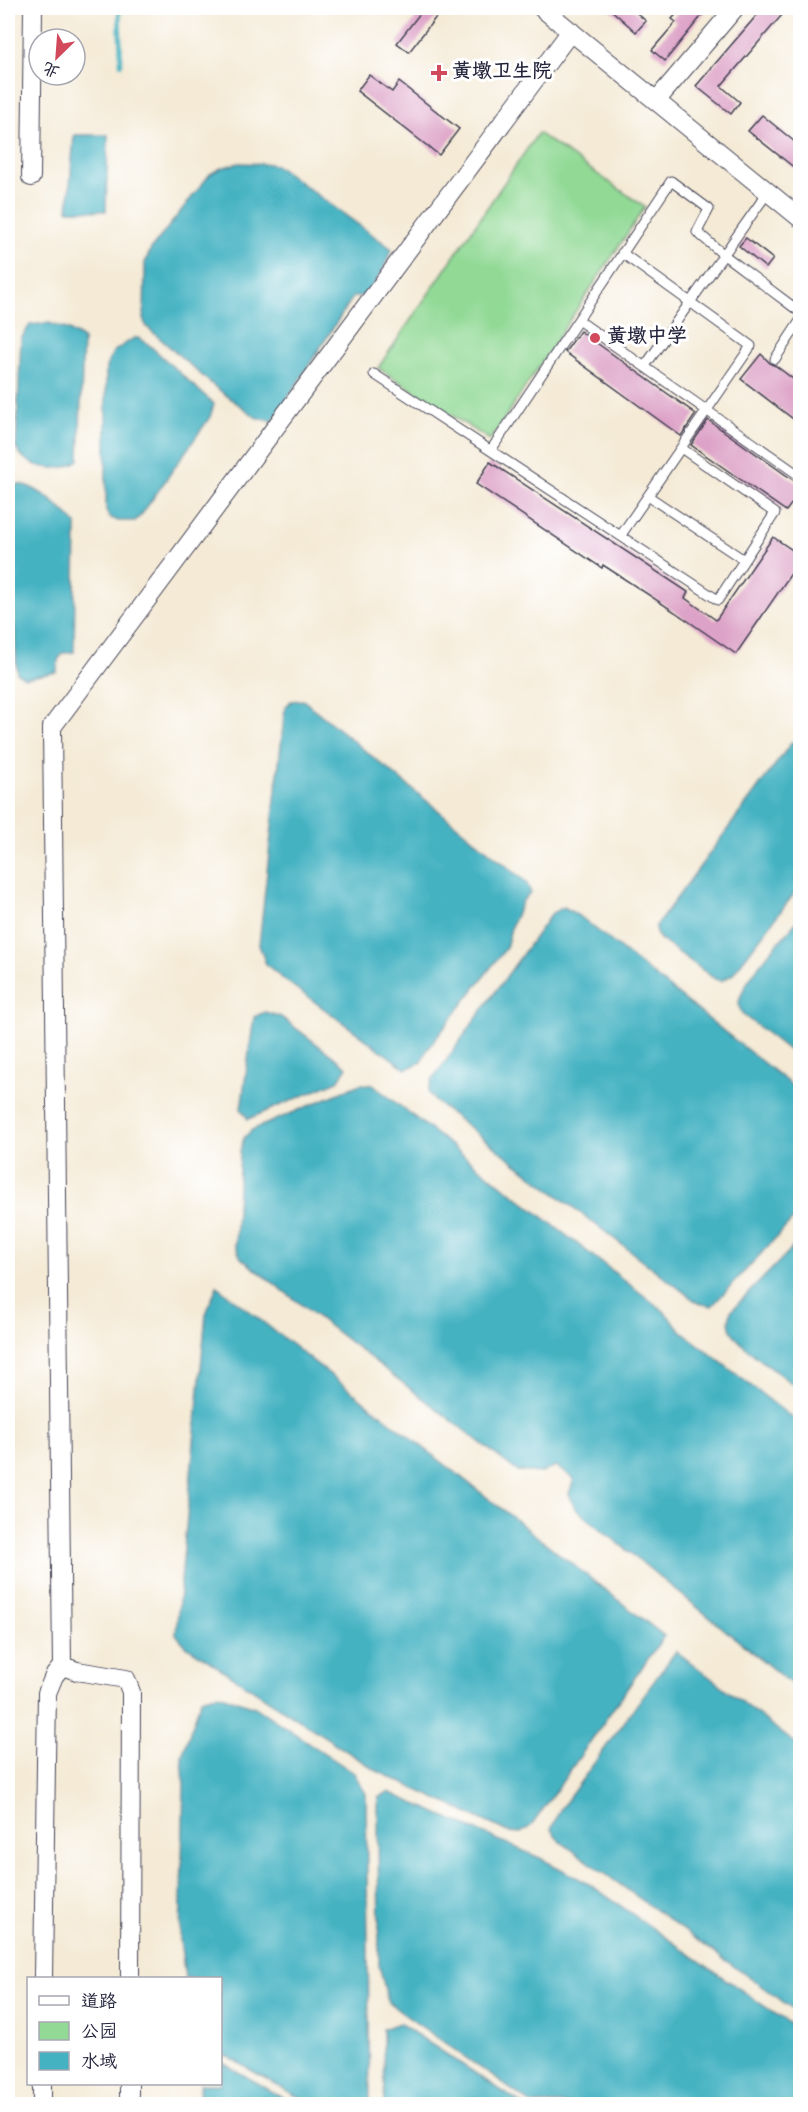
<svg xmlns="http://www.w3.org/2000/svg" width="808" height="2112" font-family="'Gochi Hand','LXGW WenKai TC',sans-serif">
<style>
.green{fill:#91d995;stroke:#5a7e68;stroke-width:1.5}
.water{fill:#45b2c2;stroke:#346a7e;stroke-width:1.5}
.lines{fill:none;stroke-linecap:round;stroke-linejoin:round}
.stream{stroke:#45b2c2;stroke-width:4.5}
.building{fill:#dda2c7}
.lane-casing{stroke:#424052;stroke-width:11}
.street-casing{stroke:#424052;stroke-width:20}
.lane{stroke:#fff;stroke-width:9}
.street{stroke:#fff;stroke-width:18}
.poi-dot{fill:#d1495b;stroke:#fff;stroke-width:2}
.labels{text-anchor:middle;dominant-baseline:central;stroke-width:6;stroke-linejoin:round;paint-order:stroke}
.poi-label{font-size:20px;font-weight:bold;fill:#22223b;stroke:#fff;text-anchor:start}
</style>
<rect width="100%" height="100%" fill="#fff"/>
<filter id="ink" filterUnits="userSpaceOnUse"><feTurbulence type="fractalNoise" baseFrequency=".0167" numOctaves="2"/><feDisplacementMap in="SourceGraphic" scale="12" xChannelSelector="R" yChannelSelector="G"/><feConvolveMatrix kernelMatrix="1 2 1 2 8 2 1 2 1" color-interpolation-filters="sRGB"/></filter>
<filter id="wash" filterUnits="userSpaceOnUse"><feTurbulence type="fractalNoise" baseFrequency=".008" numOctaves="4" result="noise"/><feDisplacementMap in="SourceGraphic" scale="24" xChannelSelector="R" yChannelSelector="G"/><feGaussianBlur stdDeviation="1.35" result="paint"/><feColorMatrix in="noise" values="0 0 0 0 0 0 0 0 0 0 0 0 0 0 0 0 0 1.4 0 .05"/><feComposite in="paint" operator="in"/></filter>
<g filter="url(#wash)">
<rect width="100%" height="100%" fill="#f4ead6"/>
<path class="green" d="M538,133L645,207L490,440L378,368Z"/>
<path class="water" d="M74,135H108L106,211L68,210Z
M239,163L270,164L280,168L392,249L381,274L366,295L353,297L273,421L257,418L215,387L147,327L144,321L145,263L151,249L210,174L221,168Z
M49,323L69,330L83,339L79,460C61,474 27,469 16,448L21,339L30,325Z
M134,338H138L147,343L214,404L210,417L142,514L135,521H118L109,517L106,511V367L113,352Z
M17,484C36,484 64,510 76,524L74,652L63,653L58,660L57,672L25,678L17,673L8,502L10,490Z
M303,700L526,882L531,893L523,900L512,924L506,948L427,1050L422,1062L406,1069L282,978L266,964L259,945L285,708L291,701Z
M792,742L800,743V886L732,975L721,981L715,979L660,939L656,933V926Z
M564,907L582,918L800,1092V1212L712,1306L698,1303L436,1102L428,1092L432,1080L552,913Z
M800,918V1059L742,1014C742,1013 739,1007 739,1006C737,984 786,935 800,918Z
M265,1012L281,1017L347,1067L338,1081L248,1119L241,1109L254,1017Z
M360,1084L373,1085L665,1312L680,1330L800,1424V1691L575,1508L569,1494L574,1479L555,1466L542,1473L517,1471L241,1258L235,1245L240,1151L244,1138L252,1130Z
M800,1240V1390C783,1376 740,1348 731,1330C728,1324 729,1318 731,1311Z
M217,1286L664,1636L532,1825L521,1833L508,1832L377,1771L186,1646L176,1634L206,1314Z
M676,1651L800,1747V2014L561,1842L551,1830L560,1810Z
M218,1694L255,1707L354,1773L366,1794L370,2104H310L221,2053L220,1978H185L180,1939L184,1783L182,1756L201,1699Z
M388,1792L540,1858L589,1884L800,2031V2104H532L402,2013L388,2002L379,1965L378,1798Z
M399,2023L522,2104H384L383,2029Z
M221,2062L294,2104H197L201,2084H220Z"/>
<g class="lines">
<path class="stream" d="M119,8L121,64"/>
</g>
<g id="blocks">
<path class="building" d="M424,8H443L409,52L397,43Z
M609,8H631L646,21L636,32Z
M682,8H708L665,61L652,50L676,22L672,19Z
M763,8H788L721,86L740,102L731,114L696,86Z
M369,75L392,92L399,82L459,129L439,155L357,91Z
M762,115L801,147V173L748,131Z
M746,238L773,259L766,268L739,246Z
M580,331L696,414L681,436L565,352Z
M761,354L771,364L776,366L801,385V425L741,379Z
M708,420L796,482L801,483V491L786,511L691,445Z
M490,462L688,592L685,598L716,620L773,537L801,556V559L736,654L675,612L603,565L602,568L476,484Z"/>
</g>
</g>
<g filter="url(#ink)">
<use href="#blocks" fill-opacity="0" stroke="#424052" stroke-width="1.5"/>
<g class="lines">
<g class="lane-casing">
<path id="lane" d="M578,320L671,181L709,209L697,232L724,255L800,312
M775,359L800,321
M645,366L768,192
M374,374L718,600L775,513L681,448
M491,450L578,320L800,476
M648,496L744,560
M621,535L751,346L622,253"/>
</g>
<g class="street-casing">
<path id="street" d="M542,8L800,218
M656,101L735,8
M31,177L33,8
M43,1978L47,1693L54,1676L62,1666
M130,1978L131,1692L126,1679L77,1671L62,1666L52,727L571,31
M42,2104V2084
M129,2104V2084"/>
</g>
<use href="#lane" class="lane"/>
<use href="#street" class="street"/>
</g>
</g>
<g class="poi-dot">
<path d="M436 64h6v6h6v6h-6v6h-6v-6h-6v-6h6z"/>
<circle cx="595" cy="338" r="6"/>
</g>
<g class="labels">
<g class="poi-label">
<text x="452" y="73">黄墩卫生院</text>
<text x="607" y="338">黄墩中学</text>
</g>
</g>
<rect width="808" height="2112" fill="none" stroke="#fff" stroke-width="30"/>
<rect x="27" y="1977" width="195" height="108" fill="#ffffff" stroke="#a7a7b1" stroke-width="1.5"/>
<rect x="39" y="1996" width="30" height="9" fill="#ffffff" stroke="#a7a7b1" stroke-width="1.5"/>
<text x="81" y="2007" font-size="18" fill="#22223b">道路</text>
<rect x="39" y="2022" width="30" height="18" fill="#91d995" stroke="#a7a7b1" stroke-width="1.5"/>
<text x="81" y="2037" font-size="18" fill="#22223b">公园</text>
<rect x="39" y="2052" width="30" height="18" fill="#45b2c2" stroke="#a7a7b1" stroke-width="1.5"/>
<text x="81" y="2067" font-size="18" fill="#22223b">水域</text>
<g transform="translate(57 57) rotate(205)"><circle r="28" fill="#ffffff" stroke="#a7a7b1" stroke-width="1.5"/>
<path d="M0-4.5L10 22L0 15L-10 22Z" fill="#d1495b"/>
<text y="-9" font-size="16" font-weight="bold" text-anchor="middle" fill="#22223b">北</text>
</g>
</svg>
